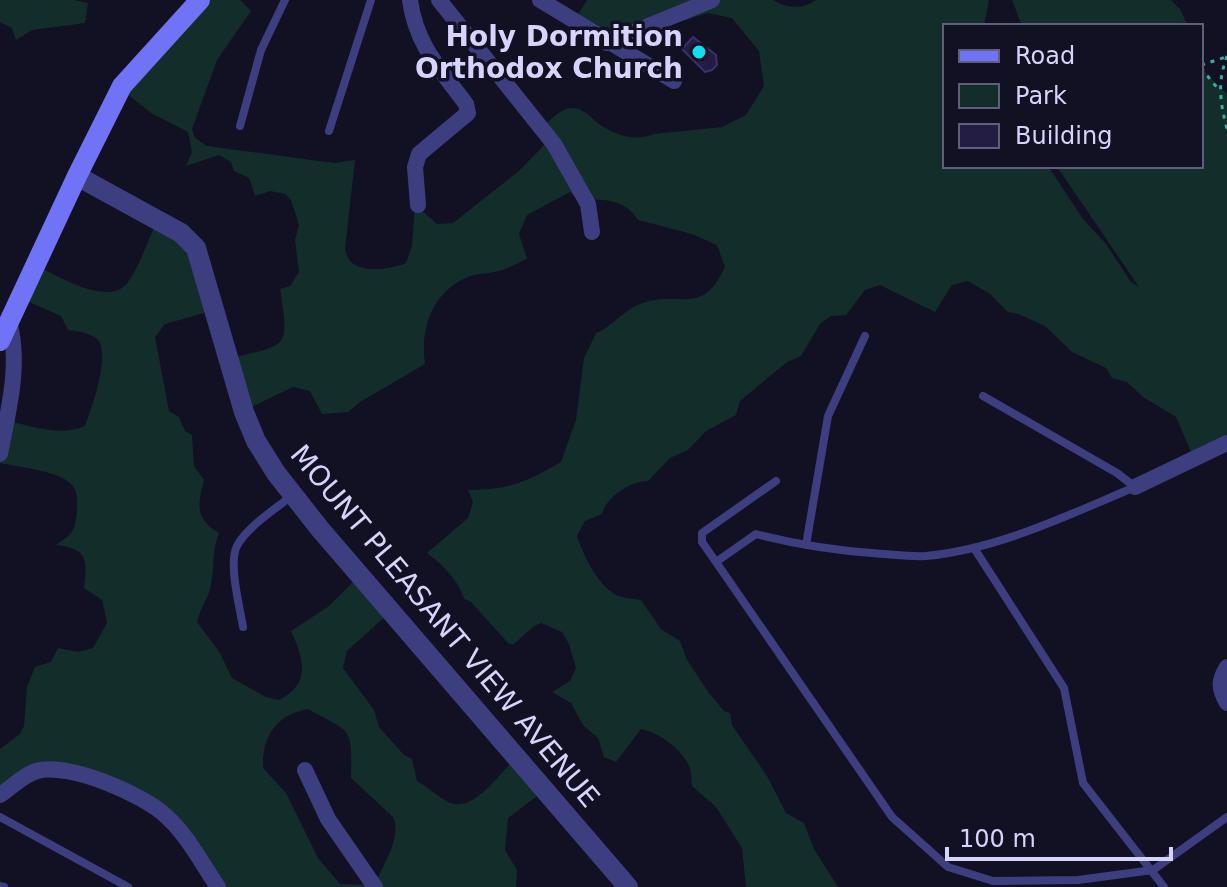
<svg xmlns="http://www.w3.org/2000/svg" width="1227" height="887" font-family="'DejaVu Sans',sans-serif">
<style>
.green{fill:#132d2b;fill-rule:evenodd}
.building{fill:#231d43;stroke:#3a306d;stroke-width:2}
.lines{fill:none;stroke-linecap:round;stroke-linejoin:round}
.path{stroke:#36aea2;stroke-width:3;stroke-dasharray:4 6;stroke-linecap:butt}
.service{stroke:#3d3e7f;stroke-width:8}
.minor{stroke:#3d3e7f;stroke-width:16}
.tertiary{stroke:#3d3e7f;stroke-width:20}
.secondary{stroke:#7173f6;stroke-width:20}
.poi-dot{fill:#0ee1ee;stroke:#121023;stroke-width:3}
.labels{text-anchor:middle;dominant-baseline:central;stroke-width:7;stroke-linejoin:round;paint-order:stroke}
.poi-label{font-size:28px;font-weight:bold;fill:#d7d4fc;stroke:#121023;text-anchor:end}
.street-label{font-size:28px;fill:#d7d4fc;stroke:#121023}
</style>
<rect width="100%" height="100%" fill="#121023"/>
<path class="green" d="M0,0H74L88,3L85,23L32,30L16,40L12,28L0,22Z
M203,0H240L251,11L217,60L192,129L195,138L207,146L334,163L355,160L345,249C345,251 349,260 350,261C362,274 393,269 406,263L412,246L415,204L437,224L453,223L519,171L547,142L539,130C548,123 560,108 571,108C584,108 590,117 599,124C614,135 636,142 654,134L722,127L746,115L764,86L759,51L732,18L708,13L660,28L637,50L574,21L587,0H773C786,8 802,10 816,0H989L984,26H945V166H1048L1083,219L1106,244L1131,282L1139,287L1060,171L1053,166H1201V68L1227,94V449L1194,459L1176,417L1143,397L1127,382L1112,378L1106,368L1072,352L1045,326L1018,314L1008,312L990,294L968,281L952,285L935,312L880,285L865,290L846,315L831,316L820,324L801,356L787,362L740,401L736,415L706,431L688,450L670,458L648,481C631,481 607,496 602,514L585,521L577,536C584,556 596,583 616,595C623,598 633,599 641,600L661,629L680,641L687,660L709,693L724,711L730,713L732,725L767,776L786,813L804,823L814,849L838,887H746L742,848L716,807L692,786C691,780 692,772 689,766C682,749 658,732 641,729L616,762L604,757L598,738L583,725L571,703L552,692L570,681L576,668L569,644L562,632L541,623L534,626L513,645L508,643L471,602L464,599C459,581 442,564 427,553L468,518L473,502L468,490C510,489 525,483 561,462L576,420L584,358L596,333C612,327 620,313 638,305C678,288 701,319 725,267L717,245L692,234L638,220C624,197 601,200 577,199L570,192L527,215L519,234L527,259C517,263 508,269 498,271C488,274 477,273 468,277C432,292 420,328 425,364L360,402L348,412L322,414L310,391L293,387L243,411L229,359C287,343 290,352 280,289L290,286L299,272L295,240L299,225L291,200L285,194L270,191L255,196L249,178L234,171L231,162L219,155L186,166L192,152L188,132L151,113L126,93Z
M1012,0H1171L1180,9L1188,26H1022Z
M155,225L196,252L215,310L165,324L155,337L169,411L179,417L185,431L192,435L194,466L204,480C198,504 194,518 219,533C211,555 215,565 211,585C209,597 200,608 197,622L220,653L232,678L266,697L279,700C311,684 304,659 291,631L329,606L354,581L389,613L347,651L343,668L374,710L379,727L404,755L412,759L417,781C428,787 439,798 450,803C473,812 497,777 512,762L541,793L508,818L505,850L517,870L516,887H219L165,819L81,778L46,777L28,784L0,801V749L20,734L24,726L27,687L35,667L51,662L58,648L78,652L93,648L107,623L102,600L84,588C87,560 89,549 56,545C74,533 75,531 77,509C77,501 78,492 72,485C61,471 18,467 0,463L5,420C32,426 59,437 85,426C91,409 111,355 98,340C91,333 78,331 68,330L61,316L20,298L37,266C58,276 110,308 128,282C140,265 147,243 155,225ZM308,709C353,734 352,726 351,778L393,817C402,836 384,863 377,880L372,885L340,884L318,858L286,793L263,768C262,736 276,715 308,709Z"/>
<path class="building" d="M693,37L716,55L717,65L712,70L705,72L682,49Z"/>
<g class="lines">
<path class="path" d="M1227,56C1217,83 1220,102 1227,129
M1201,65L1226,57
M1201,68L1219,90"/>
<path class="service" d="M240,126L261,50L285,0
M329,131L371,0
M983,396L1117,473L1135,487C1068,515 999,549 926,556C912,557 897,555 883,554C840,551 798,545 756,534L716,562L892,817L948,867L993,881L1078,880L1153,870L1227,817
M806,545L828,416L865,336
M974,548L1064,688L1083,783L1164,887
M716,562L702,542V533L776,481
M243,627C240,608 228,563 237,546C246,528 276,508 292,496
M0,817L128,887
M0,886L4,887"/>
<path class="minor" d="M410,0C416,45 440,69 466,104L468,113L419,154L415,167L418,205
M439,0L554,144L588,204L592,232
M540,0L674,81
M607,43L712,0
M0,454C8,412 21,364 9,322
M1135,487L1227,443
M1227,667C1218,681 1219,689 1227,703
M305,770L328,819L375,887
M0,795C11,788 23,775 36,771C69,762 143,794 167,817C188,836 202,864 218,887"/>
<path class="tertiary" d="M77,176L181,233L196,248L244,412L256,441L276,473L320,529L628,887"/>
<path class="secondary" d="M0,341L77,176L122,86L200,0"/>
</g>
<circle class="poi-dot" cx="699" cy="52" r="8"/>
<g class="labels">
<g class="poi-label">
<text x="683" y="36">Holy Dormition<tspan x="683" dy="32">Orthodox Church</tspan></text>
</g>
<g class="street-label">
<text transform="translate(445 626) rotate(50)">MOUNT PLEASANT VIEW AVENUE</text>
</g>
</g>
<rect x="943" y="24" width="260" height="144" fill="#121023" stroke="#615e7a" stroke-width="2"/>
<rect x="959" y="50" width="40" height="12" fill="#7173f6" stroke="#615e7a" stroke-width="2"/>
<text x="1015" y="64" font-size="24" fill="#d7d4fc">Road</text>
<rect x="959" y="84" width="40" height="24" fill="#132d2b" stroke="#615e7a" stroke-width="2"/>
<text x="1015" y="104" font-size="24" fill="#d7d4fc">Park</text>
<rect x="959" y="124" width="40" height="24" fill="#231d43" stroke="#615e7a" stroke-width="2"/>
<text x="1015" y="144" font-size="24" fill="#d7d4fc">Building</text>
<path d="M947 847v12h224v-12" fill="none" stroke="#d7d4fc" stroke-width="4"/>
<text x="959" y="847" font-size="24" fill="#d7d4fc" stroke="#121023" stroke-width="6" paint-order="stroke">100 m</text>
</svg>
